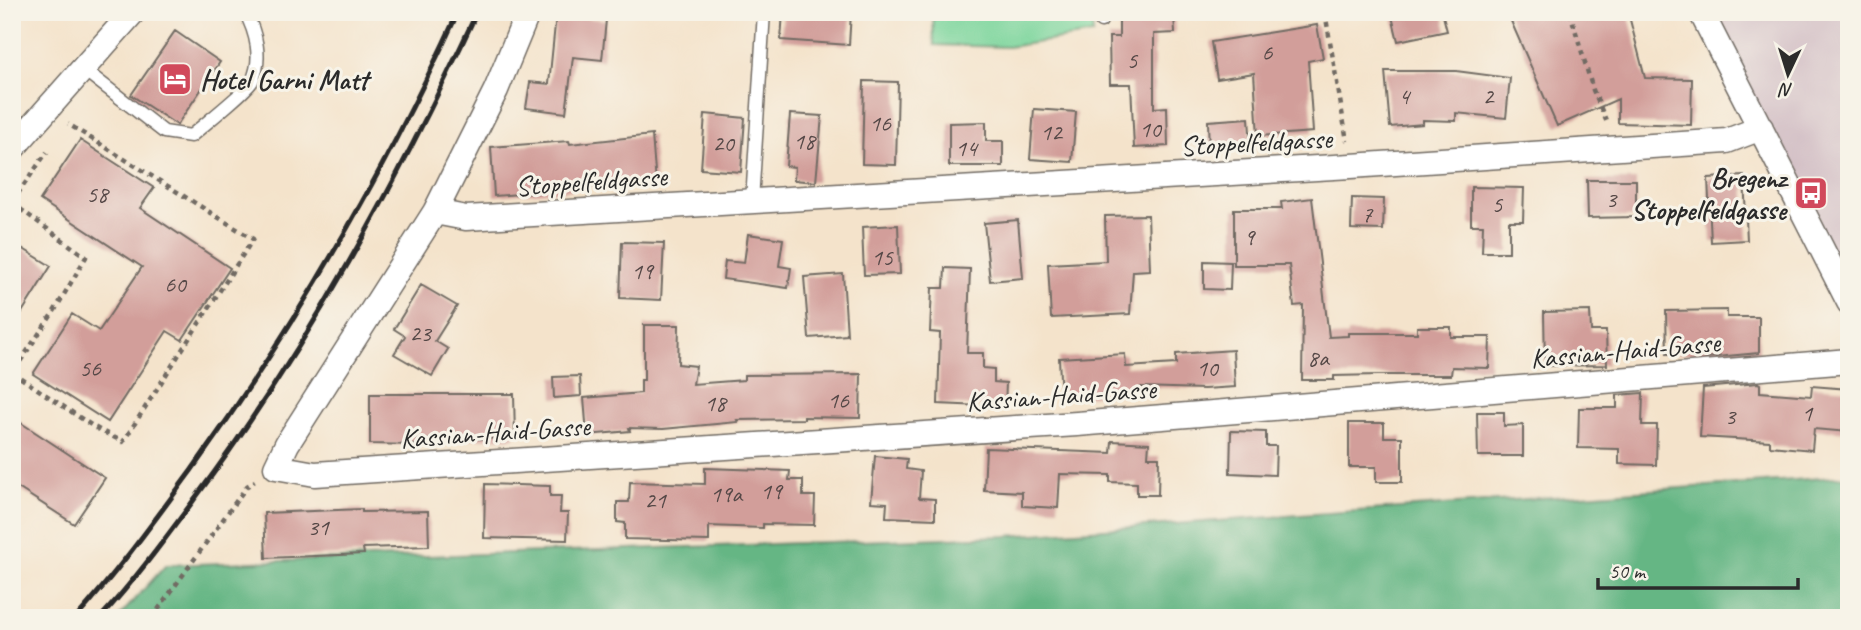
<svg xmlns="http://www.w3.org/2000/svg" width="1861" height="630" font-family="Caveat,sans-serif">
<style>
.industrial{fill:#d2bec5}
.green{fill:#7cd59c;stroke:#548064;stroke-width:2}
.forest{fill:#65b684;stroke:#487058;stroke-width:2}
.building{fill:#d29e9a}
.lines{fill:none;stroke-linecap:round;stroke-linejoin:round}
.lane-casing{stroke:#716b63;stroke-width:15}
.street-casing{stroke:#716b63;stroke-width:27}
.path{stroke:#716b63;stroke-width:4.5;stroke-dasharray:5 5;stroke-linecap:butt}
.lane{stroke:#fff;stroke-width:12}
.street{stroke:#fff;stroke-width:24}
.rail{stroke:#2b2b2b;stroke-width:5}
.labels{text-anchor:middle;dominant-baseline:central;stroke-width:6;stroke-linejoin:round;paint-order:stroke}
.number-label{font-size:24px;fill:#554847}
.poi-label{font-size:28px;font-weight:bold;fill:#2b2b2b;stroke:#f7f3e8;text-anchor:start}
.street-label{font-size:28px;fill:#2b2b2b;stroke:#f7f3e8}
</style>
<rect width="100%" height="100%" fill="#f7f3e8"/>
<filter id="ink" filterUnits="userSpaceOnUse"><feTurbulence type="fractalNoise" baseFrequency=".0143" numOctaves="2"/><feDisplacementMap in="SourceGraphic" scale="14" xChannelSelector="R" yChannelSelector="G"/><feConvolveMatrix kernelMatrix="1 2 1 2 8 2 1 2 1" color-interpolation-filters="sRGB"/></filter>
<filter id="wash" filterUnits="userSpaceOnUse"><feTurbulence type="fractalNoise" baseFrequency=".00686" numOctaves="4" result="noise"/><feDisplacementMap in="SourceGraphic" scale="28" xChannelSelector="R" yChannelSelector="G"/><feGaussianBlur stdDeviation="1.57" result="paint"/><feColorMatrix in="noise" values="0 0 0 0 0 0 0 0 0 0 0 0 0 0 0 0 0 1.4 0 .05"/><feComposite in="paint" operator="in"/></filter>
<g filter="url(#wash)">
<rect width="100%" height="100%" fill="#f4e3cb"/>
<path class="industrial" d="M1701,12H1849V302Z"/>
<path class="green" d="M933,12H1091L1093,34L1008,47L934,45Z"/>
<path class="forest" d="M1849,476V618H118L166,565L1006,536Z"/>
<g id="blocks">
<path class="building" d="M783,12H851L849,45L781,40Z
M1119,12H1174L1175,33L1154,34V108L1167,107L1168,146L1134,148L1131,84H1110L1109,37H1119Z
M1391,12H1442L1447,31L1398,41Z
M1507,12H1628L1645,78L1692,79L1691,125L1618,123V99L1557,126Z
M556,15L606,20L602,60L573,57L566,113L526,108L530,82L549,84Z
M1317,25L1323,58L1308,61L1313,132L1258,136L1254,73L1217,79L1211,42Z
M175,31L220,62L177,125L131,95Z
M1385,71H1456L1510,78L1506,118L1456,113V121L1423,120V124L1390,127Z
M864,81L898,82L896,165L862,164Z
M1034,109L1076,112L1072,162L1030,159Z
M705,114L745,118L741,172L701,169Z
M790,114L822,116L816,182L794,180L795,167L786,166Z
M1249,118L1251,148L1209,150L1208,121Z
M986,122V141H1003V166H949V123Z
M652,135L656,184L618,187H573V190L494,196L491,147L569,141L570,144Z
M80,140L154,188L140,208L230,268L182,340L167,331L108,422L33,374L72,314L99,331L142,267L40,200Z
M1744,176L1747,240L1711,242L1708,178Z
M1587,180H1636V217L1588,218Z
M1471,187L1524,188L1523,221H1509V252H1482L1483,225H1471Z
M1312,198L1329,337L1348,336V333H1417V327H1451V337H1490L1489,368L1452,367L1451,375H1378L1334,376V380H1302L1303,305L1294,306L1289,265H1234V209H1282L1281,202Z
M1352,198L1384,199L1383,230L1351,229Z
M1148,215L1150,270L1133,271L1130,314L1051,318L1048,264L1106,261L1105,216Z
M1018,220L1023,278L990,281L984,223Z
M898,225L900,274L864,275L862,227Z
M748,234L783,239L779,266L791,268L788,288L723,279L725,261L744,263Z
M12,242L51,266L12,328Z
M622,242L664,243L661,300L620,298Z
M1204,261L1231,262L1230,290L1204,289Z
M945,268L970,269L967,353H983V368L994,369V382L1006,383L1005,407L938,404L940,333L930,332L932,288H944Z
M843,274L847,335L809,338L804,277Z
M421,285L457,306L435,341L448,349L432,376L394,354L405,336L394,329Z
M1727,310V317H1759V353L1705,358V354H1667L1666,311Z
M1590,311L1591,331H1606L1607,365L1545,366L1544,312Z
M644,325H679L678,364L696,366L693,384L744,380V375L861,374L860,418L804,417V419L737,420L738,422L663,429L629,428L630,431L587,435L584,398L641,393V380H644Z
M1233,350L1235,387L1204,389L1141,387L1142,393L1061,398L1059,358L1125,354L1126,367L1176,364V354Z
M580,376L581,396L554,398L553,377Z
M1758,383L1760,384V392L1811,396L1812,386L1849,389V432L1814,429L1812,450L1770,446V441L1700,437L1703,388Z
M1643,393L1642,425H1657L1656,465L1619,464V449L1578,448L1579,408H1617V395Z
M370,394H514L515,438L417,440V445L370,444Z
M1477,412H1504V426L1523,425V456H1478Z
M12,417L105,478L74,524L12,484Z
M1349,423H1384V437H1402V482H1376V467H1349Z
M1231,431L1266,432V446H1276L1275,475L1230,473Z
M1112,441L1149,443L1148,457H1159L1158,495H1137V483L1110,482V475L1060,474L1058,508L1022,506V492L984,490L986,448L1111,453Z
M875,456L907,459L906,469L921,471L919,498L935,499V519L886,517L887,503L871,502Z
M705,468L790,471L789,480H803V496H815L814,525L763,524V528L709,526V541L625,539V523L617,522V502H629L630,482L705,484Z
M485,484L550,486V496H561L560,513H568L567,540L484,538Z
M362,509V512L428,511L429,546L363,548L364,554L266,558L264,513Z"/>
</g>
</g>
<g filter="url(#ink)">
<use href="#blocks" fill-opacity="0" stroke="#716b63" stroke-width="2"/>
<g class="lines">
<g class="lane-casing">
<path id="lane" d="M1100,12L1101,21
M83,69L164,132L191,136C202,126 248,90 252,81C263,59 256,32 245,12
M752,201L764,12"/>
</g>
<g class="street-casing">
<path id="street" d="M528,12L496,90L435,212L287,444L276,467L315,474L1077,424L1849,361
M1701,12L1849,302
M12,149L133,12
M435,212L466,218L1351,166L1727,141L1761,128"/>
</g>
<path class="path" d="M1325,12L1347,141
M1570,12L1593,90L1608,125
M12,202L47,152
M12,203L86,257L55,310L13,372
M12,372L94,427L123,442L253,239L68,124
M152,618L247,486L255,481"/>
<use href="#lane" class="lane"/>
<use href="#street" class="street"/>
<path class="rail" d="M76,618C118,571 154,521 191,471C295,327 384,174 458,12
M100,618C135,580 165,539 196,497C308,347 398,182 477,12"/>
</g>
</g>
<defs>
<g id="hotel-square" transform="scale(1.75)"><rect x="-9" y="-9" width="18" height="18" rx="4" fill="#d1495b" stroke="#f7f3e8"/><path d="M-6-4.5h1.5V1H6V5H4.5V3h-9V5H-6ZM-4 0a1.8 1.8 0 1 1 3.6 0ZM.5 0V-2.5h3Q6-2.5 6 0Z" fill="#fff"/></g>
<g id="bus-square" transform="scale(1.75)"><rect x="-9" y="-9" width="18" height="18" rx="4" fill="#d1495b" stroke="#f7f3e8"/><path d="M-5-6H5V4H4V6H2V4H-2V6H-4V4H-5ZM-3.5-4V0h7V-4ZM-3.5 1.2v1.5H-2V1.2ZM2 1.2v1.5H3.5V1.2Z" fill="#fff"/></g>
</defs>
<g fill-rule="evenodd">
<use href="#hotel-square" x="175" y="79"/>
<use href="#bus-square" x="1811" y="193"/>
</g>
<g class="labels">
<g class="number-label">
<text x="1267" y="52">6</text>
<text x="1132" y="60">5</text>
<text x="1404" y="96">4</text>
<text x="1488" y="96">2</text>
<text x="880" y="123">16</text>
<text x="1150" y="129">10</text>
<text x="1051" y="132">12</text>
<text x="804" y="141">18</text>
<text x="723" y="143">20</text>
<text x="966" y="148">14</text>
<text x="97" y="194">58</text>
<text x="1611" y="199">3</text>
<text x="1497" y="204">5</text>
<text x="1367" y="214">7</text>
<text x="1249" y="237">9</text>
<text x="882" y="257">15</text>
<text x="642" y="271">19</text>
<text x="175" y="284">60</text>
<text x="420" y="333">23</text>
<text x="1318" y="358">8a</text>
<text x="90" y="368">56</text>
<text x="1207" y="368">10</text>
<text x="838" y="400">16</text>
<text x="715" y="403">18</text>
<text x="1807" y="413">1</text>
<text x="1730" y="416">3</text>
<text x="771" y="491">19</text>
<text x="726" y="494">19a</text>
<text x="655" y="500">21</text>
<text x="318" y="527">31</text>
</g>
<g class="poi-label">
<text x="200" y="79">Hotel Garni Matt</text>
<text x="1786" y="177" text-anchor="end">Bregenz<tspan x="1786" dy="32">Stoppelfeldgasse</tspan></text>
</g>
<g class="street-label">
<text transform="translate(1256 142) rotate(-3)">Stoppelfeldgasse</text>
<text transform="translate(591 181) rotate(-4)">Stoppelfeldgasse</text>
<text transform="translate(1625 350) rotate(-5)">Kassian-Haid-Gasse</text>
<text transform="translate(1061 395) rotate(-4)">Kassian-Haid-Gasse</text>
<text transform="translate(495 432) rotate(-4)">Kassian-Haid-Gasse</text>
</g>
</g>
<rect width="1861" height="630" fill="none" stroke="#f7f3e8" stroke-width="42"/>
<g transform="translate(1788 74) rotate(184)" stroke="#f7f3e8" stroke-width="5" paint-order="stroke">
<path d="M0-5L12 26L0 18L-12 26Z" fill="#2b2b2b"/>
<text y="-10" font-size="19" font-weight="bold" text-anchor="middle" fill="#2b2b2b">N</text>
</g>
<path d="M1598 578v10h200v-10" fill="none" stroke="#2b2b2b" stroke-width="3.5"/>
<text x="1609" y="578" font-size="21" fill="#2b2b2b" stroke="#f7f3e8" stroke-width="5" paint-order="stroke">50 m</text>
</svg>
